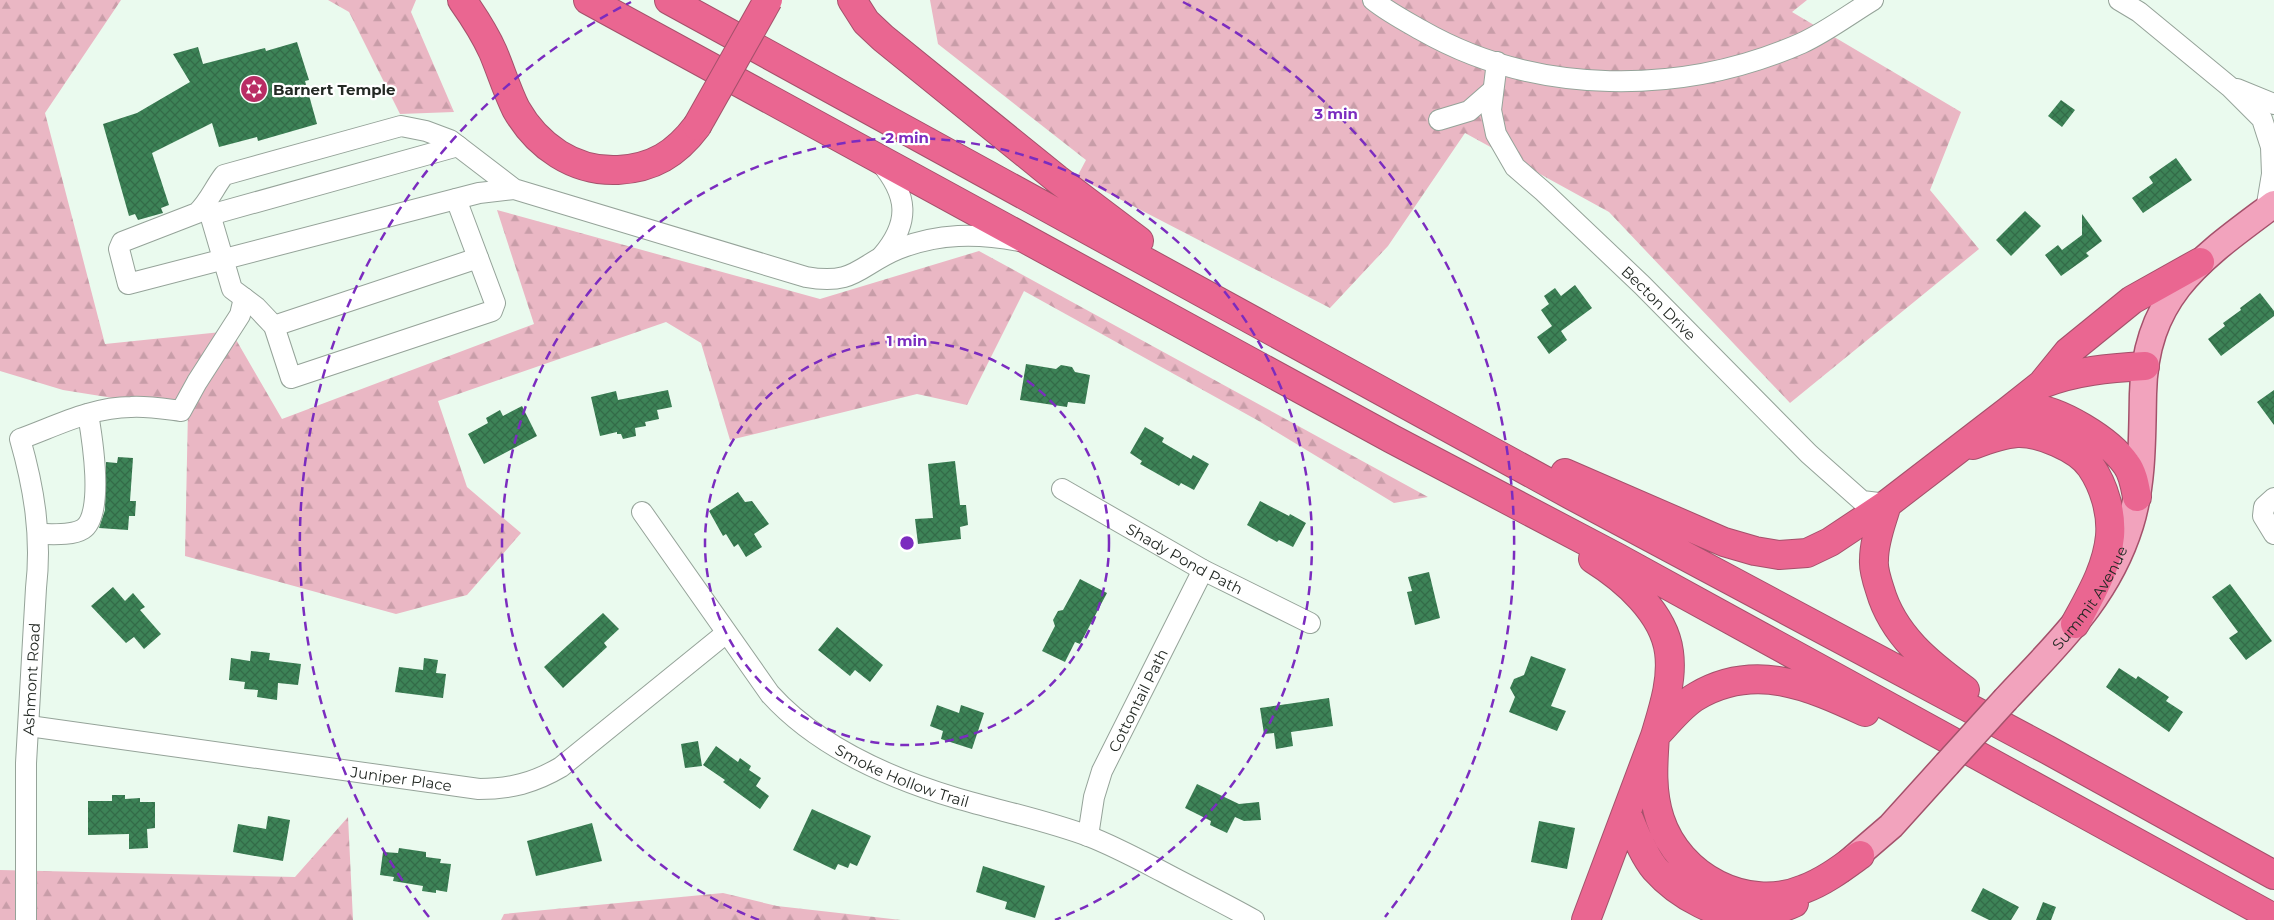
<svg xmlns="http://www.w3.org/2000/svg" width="2274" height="920" font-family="Montserrat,sans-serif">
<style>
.forest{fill:url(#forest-firs)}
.building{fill:url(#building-cross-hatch)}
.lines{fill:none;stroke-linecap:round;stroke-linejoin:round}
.minor-casing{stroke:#95a399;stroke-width:22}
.major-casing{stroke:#a4516b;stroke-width:29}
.highway-casing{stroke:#a4516b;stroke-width:30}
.minor{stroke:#fff;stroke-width:20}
.major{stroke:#f2a3bd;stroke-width:26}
.highway{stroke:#ea6691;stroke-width:28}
.major-bridge-casing{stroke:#a4516b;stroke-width:29;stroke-linecap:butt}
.highway-bridge-casing{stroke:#a4516b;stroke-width:30;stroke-linecap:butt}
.major-bridge{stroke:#f2a3bd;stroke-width:26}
.highway-bridge{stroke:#ea6691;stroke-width:28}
.ring{fill:none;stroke:#7b2cbf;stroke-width:2.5;stroke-dasharray:9 6}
.labels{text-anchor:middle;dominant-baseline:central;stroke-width:4.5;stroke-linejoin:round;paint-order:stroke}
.poi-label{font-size:15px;font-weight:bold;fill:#232924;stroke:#fff;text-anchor:start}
.street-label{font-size:15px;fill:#232924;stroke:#fff}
.centre{fill:#7b2cbf;stroke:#fff;stroke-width:2.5}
.ring-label{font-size:15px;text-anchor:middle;font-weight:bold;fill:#7b2cbf;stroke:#fff;stroke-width:4.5;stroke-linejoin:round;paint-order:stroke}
</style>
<defs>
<pattern id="forest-firs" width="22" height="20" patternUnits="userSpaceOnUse" patternTransform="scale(1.25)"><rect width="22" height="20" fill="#eab7c4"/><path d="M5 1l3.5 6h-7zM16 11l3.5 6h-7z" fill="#c89da8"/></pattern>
<pattern id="building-cross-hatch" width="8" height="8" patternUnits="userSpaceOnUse" patternTransform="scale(1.25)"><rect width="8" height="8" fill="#3d8357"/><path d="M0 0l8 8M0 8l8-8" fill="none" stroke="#336b48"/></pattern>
</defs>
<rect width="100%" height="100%" fill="#eafaee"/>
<path class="forest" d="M0,0H121L45,113L105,344L231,331L282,419L534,324L497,210L820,299L979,251L1428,497L1394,503L1257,420L1024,291L967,405L917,394L730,440L701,343L666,322L438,401L467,487L521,533L467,595L396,614L185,556L188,410L63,390L0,371Z
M328,0H416L411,12L454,112L400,114L349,12Z
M930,0H1807L1792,12L1961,112L1930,190L1979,249L1790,403L1609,212L1465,133L1388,246L1330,308L1077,177L1086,160L938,44Z
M348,817L353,920H0V870L295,877Z
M723,893L777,906L901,920H501L504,914Z"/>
<path class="building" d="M297,42L309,80L305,81L317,124L258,141L257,137L219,147L212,123L152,153L169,205L161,208L163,213L138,220L135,214L129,216L103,124L137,113L190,82L173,54L198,47L203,64L265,48L266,51Z
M2061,100L2075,110L2062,127L2048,116Z
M2176,158L2192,180L2143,213L2132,198L2153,183L2149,177Z
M2025,211L2041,226L2011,256L1996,240Z
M2082,214L2102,241L2086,253L2089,256L2061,276L2045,255L2058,245L2062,250L2082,235Z
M1575,285L1592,308L1561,331L1567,340L1549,354L1537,337L1552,326L1541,310L1549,304L1544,296L1555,288L1561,296Z
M2260,293L2274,311V316L2221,356L2208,339L2225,326L2223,323L2241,310L2240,308Z
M1026,364L1056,369L1061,365L1072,367L1075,372L1090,375L1085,404L1068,402L1067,407L1020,400Z
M668,390L672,407L657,410L659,419L645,422L646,426L635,428L636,436L623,439L621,434H617V432L600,436L591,397L616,391L618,400Z
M2274,390V425L2257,402Z
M522,406L537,436L484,464L468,434L488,423L486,418L500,410L503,416Z
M1145,427L1164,438L1162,442L1191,459L1193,455L1209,464L1194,490L1181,483L1179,486L1140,464L1142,461L1130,453Z
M118,457L133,458L130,501H136L135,516H129L128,530L99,528L105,510L106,462L117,463Z
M955,461L960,505H966L968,525L960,527L961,539L918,544L915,519L933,518L928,464Z
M738,492L745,502L752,501L769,524L754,534L762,547L746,557L738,544L734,547L726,534L723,536L709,511Z
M1260,501L1289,516L1290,514L1306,523L1293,547L1279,540L1277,542L1247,525Z
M1429,572L1440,618L1415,625L1407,592L1412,591L1408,577Z
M1080,579L1107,593L1080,644L1075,642L1065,662L1042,651L1055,626L1053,620L1058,611L1063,610Z
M2230,584L2272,641L2246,660L2229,638L2238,632L2212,597Z
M113,587L125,601L133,593L145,607L140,610L161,634L144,649L134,637L126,643L91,606Z
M603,613L619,629L604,643L607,647L563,688L544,667Z
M837,627L883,665L870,682L855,670L850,676L818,650Z
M251,651L270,653L269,660L301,664L298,685L278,683L277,700L257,697L258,690L244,689L245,682L229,680L231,658L250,661Z
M1531,656L1566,669L1551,706L1566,711L1557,731L1509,712L1515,697L1510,688L1514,679L1524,675Z
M424,658L438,660L436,673L446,674L443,698L395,692L399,667L423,670Z
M2119,668L2136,679L2138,676L2169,697L2166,701L2183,712L2169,732L2106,687Z
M1329,698L1333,726L1291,732L1293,746L1276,749L1274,733L1264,734L1260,708Z
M937,705L959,713L961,705L984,713L972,749L941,739L943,731L930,726Z
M698,741L702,766L685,768L681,744Z
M716,746L738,762L740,758L751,766L749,770L761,778L756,786L769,796L760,809L723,782L725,780L703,765Z
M1197,784L1239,804L1259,802L1261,820L1244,821L1235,817L1227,833L1210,825L1211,821L1185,808Z
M112,795H125V799L140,798V802H155V828L147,829L148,848L129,849V834L88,835V801H112Z
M812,809L871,836L857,866L850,863L848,868L838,864L835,870L793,850Z
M268,816L290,820L283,861L233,852L238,824L266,829Z
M1539,821L1575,828L1567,869L1531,862Z
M592,823L602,861L536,876L527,841Z
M399,848L426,852V857L441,859L440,863L451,864L447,892L436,890V893L422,891L423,886L393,881L394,877L380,875L383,852L398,853Z
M983,866L1045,886L1035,918L1005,909L1007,902L976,892Z
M1983,888L2019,907L2011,920H1989L1971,911Z
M2043,902L2056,907L2051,920H2036Z"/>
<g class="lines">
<g class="minor-casing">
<g id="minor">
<path d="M1373,0C1388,12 1405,21 1421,30C1536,96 1682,96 1802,43C1826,32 1850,14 1873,0"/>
<path d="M2119,0L2139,12L2230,87L2262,119L2271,147L2272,174L2266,210"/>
<path id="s1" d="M1497,62L1491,110L1496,134L1515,167L1544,192L1642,285L1809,454L1862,501L1887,504"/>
<path d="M2237,89L2274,104"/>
<path d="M1439,120L1469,111L1493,90"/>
<path d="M880,162C908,195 911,222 882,256"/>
<path d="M514,189L479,193L128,284L119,249L122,242L197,213C209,202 214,188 224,175L401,126L426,131L450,140L514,189L806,277C855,286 859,265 898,249C939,233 977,233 1019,241"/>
<path d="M207,204L232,289L256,307L274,326L291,378L492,311L495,303L456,199"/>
<path d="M210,215L458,146"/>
<path d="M274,326L478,258"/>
<path id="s2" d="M1062,489L1203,570L1310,623"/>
<path d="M2274,498L2264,507L2263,516L2274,534"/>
<path id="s3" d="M642,512L770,694C817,746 889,778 956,798C1000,811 1045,820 1088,836C1114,846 1138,859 1163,872C1193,888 1224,903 1254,920"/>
<path d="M38,534C51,534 72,536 83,529C105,515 92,437 88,414"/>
<path id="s4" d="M29,726L479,789C510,789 534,783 561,767L725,634"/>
<path id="s5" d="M1088,836L1094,797L1102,771L1203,570"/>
<path id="s6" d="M26,920V763L36,588C42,536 34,488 20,439C56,426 92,407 131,407C147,406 165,409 181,411L197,382L240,315L244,298"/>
</g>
</g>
<g class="major-casing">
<g id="major">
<path id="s7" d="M2006,699C2057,644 2107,599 2130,525C2143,483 2142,438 2143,394C2145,294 2202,258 2274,204"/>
<path d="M1841,869L1891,826L1947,764"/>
</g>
</g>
<g class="highway-casing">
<path id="highway" d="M462,0C474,17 485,34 493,52C501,71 507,91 516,109C537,146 574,172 618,170C653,168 676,154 697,126
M588,0L1392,439L1618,558L2274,918
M669,0L1571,495L2048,750L2274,875
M852,0L866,22L883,38L1057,179L1139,241
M2042,384C2075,371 2109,368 2145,366
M2008,411C2015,410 2023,407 2031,408C2060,410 2109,440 2126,464C2133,473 2135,486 2137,497
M1973,445C1986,440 2003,434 2017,433C2039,432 2078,448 2091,467C2104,486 2112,513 2110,536C2107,568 2090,596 2075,624
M1565,473L1724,542L1755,551L1779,555L1807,553L1830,542L1887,504L2008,411L2042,384L2068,352L2132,300L2200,262
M1887,504C1882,522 1874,540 1874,560C1873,569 1877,581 1880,590C1893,635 1928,663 1965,690
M1627,814C1635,832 1642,853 1655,869C1678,895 1721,920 1757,915C1770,913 1782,908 1794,903
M1860,855C1842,868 1825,881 1804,889C1747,913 1679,877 1660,819C1651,792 1653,764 1655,736C1668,723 1681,705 1697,696C1755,662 1809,686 1865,712
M1586,920L1655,736C1663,709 1673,680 1669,652C1664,613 1625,579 1593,559"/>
</g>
<use href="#minor" class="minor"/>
<use href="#major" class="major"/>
<use href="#highway" class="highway"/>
<g class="major-bridge-casing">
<path id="major-bridge" d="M1947,764L2006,699"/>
</g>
<g class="highway-bridge-casing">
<path id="highway-bridge" d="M697,126L768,0"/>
</g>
<use href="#major-bridge" class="major-bridge"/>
<use href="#highway-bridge" class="highway-bridge"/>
</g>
<g class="ring">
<circle cx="907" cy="543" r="202"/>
<path d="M759 920A405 405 0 1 1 1055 920"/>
<path d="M429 917A607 607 0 0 1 631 2M1183 2A607 607 0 0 1 1385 917"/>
</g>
<defs>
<g id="synagogue-disc" transform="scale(1.4375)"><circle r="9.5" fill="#b92d64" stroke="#fff"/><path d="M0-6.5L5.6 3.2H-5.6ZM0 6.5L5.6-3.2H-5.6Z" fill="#fff"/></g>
</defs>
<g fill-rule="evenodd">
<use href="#synagogue-disc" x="254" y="89"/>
</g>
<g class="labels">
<g class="poi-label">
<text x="273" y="89">Barnert Temple</text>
</g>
<g class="street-label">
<text stroke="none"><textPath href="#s1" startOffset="309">Becton Drive</textPath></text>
<text stroke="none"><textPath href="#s2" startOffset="141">Shady Pond Path</textPath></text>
<text stroke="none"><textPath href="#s7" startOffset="132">Summit Avenue</textPath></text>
<text stroke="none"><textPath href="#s6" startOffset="241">Ashmont Road</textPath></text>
<text stroke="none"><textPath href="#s5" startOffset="146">Cottontail Path</textPath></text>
<text stroke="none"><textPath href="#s3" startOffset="380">Smoke Hollow Trail</textPath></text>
<text stroke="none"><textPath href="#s4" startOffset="376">Juniper Place</textPath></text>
</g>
</g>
<circle cx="907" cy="543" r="8" class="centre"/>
<g class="ring-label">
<text x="1336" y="119">3 min</text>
<text x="907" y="143">2 min</text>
<text x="907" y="346">1 min</text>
</g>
</svg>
